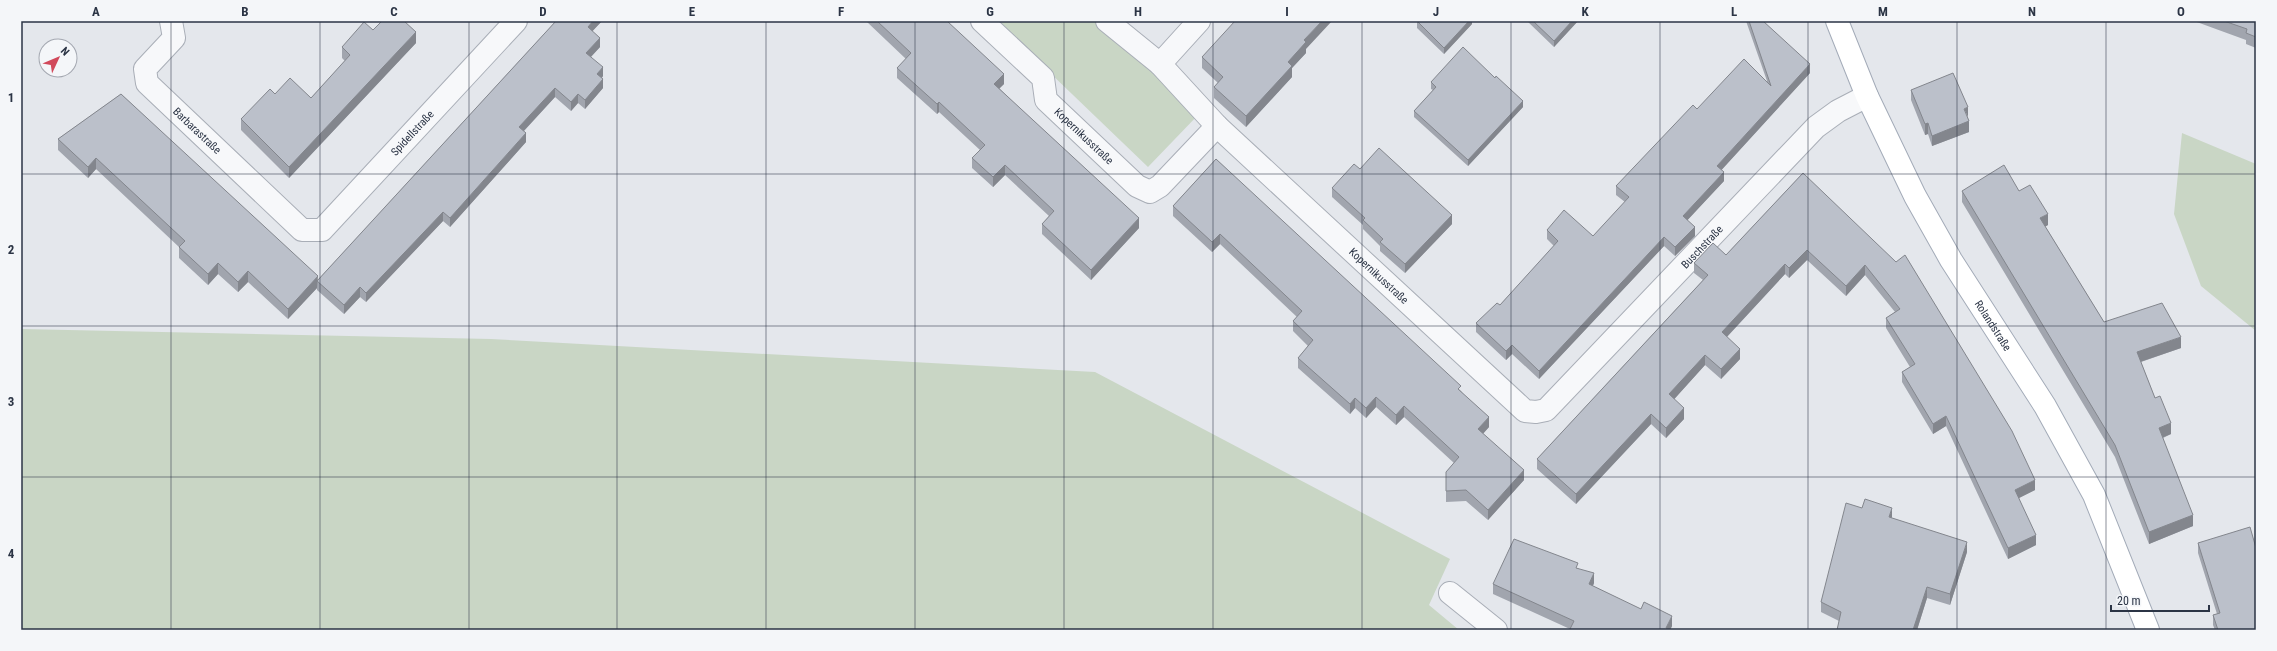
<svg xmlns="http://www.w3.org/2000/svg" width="2277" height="651" font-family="'Roboto Condensed',sans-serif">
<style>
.green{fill:#c9d6c5}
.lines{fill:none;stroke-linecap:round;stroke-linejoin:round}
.minor-casing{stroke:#a9aeb7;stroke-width:24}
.major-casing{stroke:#a3abb8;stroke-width:24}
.minor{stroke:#f7f8fa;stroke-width:22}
.major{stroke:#fff;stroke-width:22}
.wall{fill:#a1a5ae}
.shaded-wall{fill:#83868d}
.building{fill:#bbc0ca;stroke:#83868d}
.grid{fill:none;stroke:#2b3445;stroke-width:1;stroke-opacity:0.55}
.labels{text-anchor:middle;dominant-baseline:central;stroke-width:3;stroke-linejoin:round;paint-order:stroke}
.street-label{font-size:11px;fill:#2b3445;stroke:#f4f6f9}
.neatline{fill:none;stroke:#2b3445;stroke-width:1.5}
.grid-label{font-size:13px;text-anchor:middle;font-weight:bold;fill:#2b3445}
</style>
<rect width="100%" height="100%" fill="#e4e7ec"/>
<path class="green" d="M996,21H1101L1199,114L1148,167Z
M2182,133L2256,164V331L2201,286L2174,214Z
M21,329L491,339L1095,372L1450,559L1429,605L1459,630H21Z"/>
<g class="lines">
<g class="minor-casing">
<g id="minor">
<path id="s1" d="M171,21L174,38L145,69L147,83L302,230H322L516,21"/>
<path id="s2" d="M982,21L1043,78L1046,100L1137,186L1150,192L1160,186L1217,126"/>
<path id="s3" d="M1107,21L1160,64L1217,126L1525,411L1536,412L1546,410L1816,127L1838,111L1867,96"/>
<path d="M1160,64L1199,21"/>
<path d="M1450,593L1496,630"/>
</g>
</g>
<g class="major-casing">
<g id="major">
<path id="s4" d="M1837,21L1867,96L1915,196L1951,260L2045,406L2094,495L2148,630"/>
</g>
</g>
<use href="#minor" class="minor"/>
<use href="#major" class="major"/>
</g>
<path class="wall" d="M556,21H602L592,31L600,47L591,57L603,76L602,78L603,88L585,109L578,103L571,111L555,97L524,131L526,142L450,227L443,221L366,302L360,297L344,314L317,290V288L288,319L248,282L238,292L218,274L208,285L179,258V247L96,169L88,178L58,150V139L121,94L318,280Z
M866,21H947L1004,84L999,88L1139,228L1091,280L1042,234V224L1049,216L1005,175L993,187L972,168V158L980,150L939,112L937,114L897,78V68L906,59Z
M1417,21H1472V24L1444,54L1417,28Z
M1527,21H1578L1554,47Z
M1746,21H1763L1810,73L1721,170L1724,181L1687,220L1695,236L1675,256L1664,246L1539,379L1512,354L1506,360L1476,332V323L1500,305L1554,246L1547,239V230L1593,236L1625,202L1616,195V186L1697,109L1767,81Z
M2194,21H2256V48L2246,44V40Z
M373,30L416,43L289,178L241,130V119L275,94L311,98L345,61L342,58V47Z
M1306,49V53L1292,68V77L1246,127L1214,98V87L1218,83L1202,68V57Z
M1431,82L1523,107L1468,166L1414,117V111L1433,90L1431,89Z
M1911,90L1968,117L1969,132L1932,146L1928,134L1925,135L1911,100Z
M1216,159L1461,391L1489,427L1483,434L1524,480L1488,520L1466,501L1446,502V472L1454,463L1404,417L1396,425L1376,407L1366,418L1355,408L1350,414L1298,368V358L1308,346L1293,331V321L1297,317L1220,244L1212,252L1173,216V206Z
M1360,169L1452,224L1405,273L1380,251V246L1363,229V225L1332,197V188Z
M1803,173L2035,490L2019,498L2036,545L2008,559L1946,426L1933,434L1902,382V372L1910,367L1886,328V318L1895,312L1865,275L1846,296L1807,260L1789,278L1785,274L1727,337L1740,359L1721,379L1705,365L1674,399L1684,419L1666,438L1651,424L1576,504L1537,469V459L1703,280L1694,273V263L1726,255Z
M1962,191H2019L2048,225L2045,226L2104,322L2181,348L2141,362L2155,398L2171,434L2163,438L2193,526L2149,544L2115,457L1962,202Z
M1892,518L1967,552L1950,605L1927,598L1917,630H1837L1839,621L1821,612V602Z
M2198,543L2256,630H2215L2213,625V615L2217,614L2198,553Z
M1578,568L1594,583L1593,586L1672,626L1670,630H1570V629L1493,594V584Z"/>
<path class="shaded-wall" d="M593,21H602L588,36V27Z
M1322,21H1332L1306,49V53L1292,68V77L1246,127V116L1304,40Z
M1469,21H1472V24L1444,54V48Z
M1572,21H1578L1554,47V41Z
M416,32V43L289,178V167Z
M600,38V47L586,62V53Z
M1810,64V73L1717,175V166Z
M603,67V76L597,83V74Z
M1004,74V84L994,94V84Z
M603,79V88L585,109V100Z
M555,88V97L519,136V127Z
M578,94V103L571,111V102Z
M1523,101V107L1468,166V160Z
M939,102V112L937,114V104Z
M1968,107V117L1964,109Z
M1969,121V132L1932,146V136Z
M1928,123V134L1925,135V124Z
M526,133V142L450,227V218Z
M96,158V169L88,178V167Z
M1005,165V175L993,187V177Z
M1724,172V181L1683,225V216Z
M443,212V221L366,302V293Z
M2048,214V225L2040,230V218Z
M1452,215V224L1405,273V264Z
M1139,218V228L1091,280V270Z
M1695,227V236L1675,256V247Z
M1220,234V244L1212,252V242Z
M1664,237V246L1539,379V371Z
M1807,250V260L1789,278V268Z
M218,263V274L208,285V274Z
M1785,264V274L1722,342V332Z
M1865,265V275L1846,296V286Z
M248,271V282L238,292V282Z
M318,276L317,288L288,319V309Z
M360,287V297L344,314V305Z
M2181,337V348L2137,363V352Z
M1512,345V354L1506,360V351Z
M1740,349V359L1721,379V369Z
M1705,355V365L1669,405V394Z
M1376,397V407L1366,418V408Z
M1355,398V408L1350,414V404Z
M1404,406V417L1396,425V415Z
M1684,408V419L1666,438V428Z
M1651,414V424L1576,504V494Z
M1946,416V426L1933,434V424Z
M1489,417V427L1478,439V429Z
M2171,423V434L2159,439V428Z
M1524,470V480L1488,520V510Z
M2035,480V490L2015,500V490Z
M1892,508V518L1889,517Z
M2193,515V526L2149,544V532Z
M2036,535V545L2008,559V548Z
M1967,542V552L1950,605V594Z
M1594,573V583L1589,594V584Z
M1927,587V598L1917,630H1913Z
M1672,616V626L1670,630L1666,628Z"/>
<path class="building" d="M382,21H404L416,32L289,167L241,119L270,89L275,94L290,78L311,98L350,55L342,47L364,22L373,30Z
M556,21H593L588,27L600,38L586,53L603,67L597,74L603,79L585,100L578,94L571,102L555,88L519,127L526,133L450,218L443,212L366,293L360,287L344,305L317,281Z
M877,21H947L1004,74L994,84L1139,218L1091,270L1042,224L1054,211L1005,165L993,177L972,158L985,145L939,102L937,104L897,68L911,53Z
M1235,21H1322L1304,40L1306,42L1288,62L1292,66L1246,116L1214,87L1223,77L1202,57Z
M1417,21H1469L1444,48Z
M1533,21H1572L1554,41Z
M1749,21H1763L1810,64L1717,166L1724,172L1683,216L1695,227L1675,247L1664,237L1539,371L1512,345L1506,351L1476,323L1497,303L1500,305L1558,241L1547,230L1564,210L1593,236L1629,197L1616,186L1693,105L1697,109L1744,59L1771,86Z
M2224,21H2256V37L2246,33L2247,29Z
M1463,47L1495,78L1496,76L1523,101L1468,160L1414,111L1436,87L1431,82Z
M1953,73L1968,107L1964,109L1969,121L1932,136L1928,123L1925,124L1911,90Z
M121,94L318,276L288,309L248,271L238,282L218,263L208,274L179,247L185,241L96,158L88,167L58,139Z
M1379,148L1452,215L1405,264L1380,242L1383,239L1363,220L1365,218L1332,188L1354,164L1360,169Z
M1216,159L1461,386L1458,389L1489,417L1478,429L1524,470L1488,510L1466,490L1446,491V472L1459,457L1404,406L1396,415L1376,397L1366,408L1355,398L1350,404L1298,358L1313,340L1293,321L1302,311L1220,234L1212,242L1173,206Z
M2004,165L2019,191L2030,185L2048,214L2040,218L2104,322L2162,303L2181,337L2137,352L2155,398L2160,396L2171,423L2159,428L2193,515L2149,532L2115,445L1962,191Z
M1803,173L1896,262L1905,255L2012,431L2035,480L2015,490L2036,535L2008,548L1946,416L1933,424L1902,372L1915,364L1886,318L1900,309L1865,265L1846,286L1807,250L1789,268L1785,264L1722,332L1740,349L1721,369L1705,355L1669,394L1684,408L1666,428L1651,414L1576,494L1537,459L1708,275L1694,263L1713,243L1726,255Z
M1865,499L1892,508L1889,517L1967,542L1950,594L1927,587L1913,630H1837L1841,612L1821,602L1846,503L1862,508Z
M2250,527L2256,548V630H2218L2213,615L2220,613L2198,543Z
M1514,539L1578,563L1576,568L1594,573L1589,584L1641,609L1644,602L1672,616L1666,628L1670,630H1572L1570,629L1574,621L1493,584Z"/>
<path class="grid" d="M171,21V630M320,21V630M469,21V630M617,21V630M766,21V630M915,21V630M1064,21V630M1213,21V630M1362,21V630M1511,21V630M1660,21V630M1808,21V630M1957,21V630M2106,21V630M21,174H2256M21,326H2256M21,477H2256"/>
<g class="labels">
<g class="street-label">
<text stroke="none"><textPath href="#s1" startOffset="143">Barbarastraße</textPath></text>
<text stroke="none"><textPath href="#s1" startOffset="440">Spidellstraße</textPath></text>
<text stroke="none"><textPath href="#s2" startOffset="158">Kopernikusstraße</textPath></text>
<text stroke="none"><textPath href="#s3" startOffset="819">Buschstraße</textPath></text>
<text stroke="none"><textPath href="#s3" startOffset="373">Kopernikusstraße</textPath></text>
<text stroke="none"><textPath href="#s4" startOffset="343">Rolandstraße</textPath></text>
</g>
</g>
<rect width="2277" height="651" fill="none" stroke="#f4f6f9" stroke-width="44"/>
<g transform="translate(58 58) rotate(46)"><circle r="19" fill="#f4f6f9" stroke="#a4a8b1"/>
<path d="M0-3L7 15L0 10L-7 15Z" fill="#d1495b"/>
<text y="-6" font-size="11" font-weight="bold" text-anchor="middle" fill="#2b3445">N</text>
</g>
<path d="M2111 605v6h98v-6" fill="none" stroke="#2b3445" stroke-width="2"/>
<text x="2117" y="605" font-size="12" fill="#2b3445" stroke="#f4f6f9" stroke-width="3" paint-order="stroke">20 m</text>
<rect x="22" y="22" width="2233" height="607" class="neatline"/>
<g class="grid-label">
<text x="96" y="16">A</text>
<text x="245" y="16">B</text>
<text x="394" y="16">C</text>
<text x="543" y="16">D</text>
<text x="692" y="16">E</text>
<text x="841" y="16">F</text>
<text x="990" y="16">G</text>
<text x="1138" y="16">H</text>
<text x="1287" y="16">I</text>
<text x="1436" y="16">J</text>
<text x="1585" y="16">K</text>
<text x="1734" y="16">L</text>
<text x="1883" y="16">M</text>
<text x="2032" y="16">N</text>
<text x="2181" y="16">O</text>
<text x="11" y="102">1</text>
<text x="11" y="254">2</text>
<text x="11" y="406">3</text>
<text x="11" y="558">4</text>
</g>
</svg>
